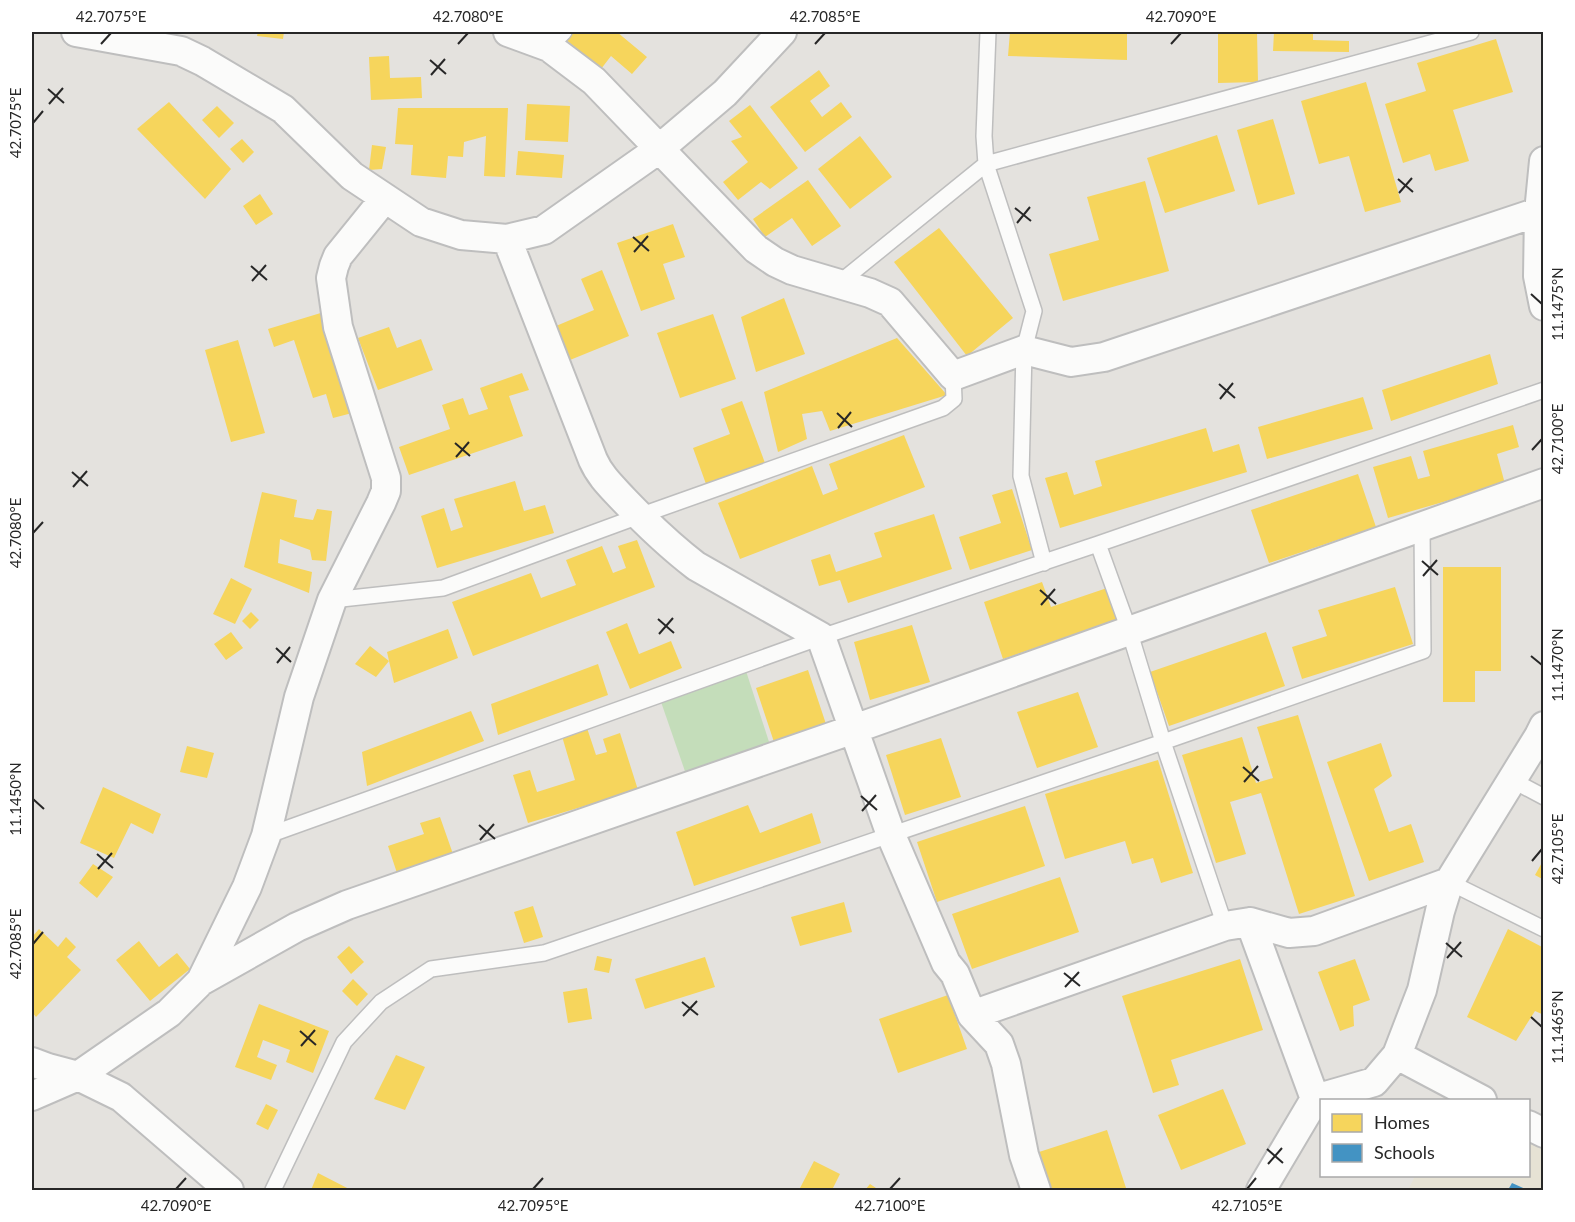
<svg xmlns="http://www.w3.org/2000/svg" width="1575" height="1222" font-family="Lato,sans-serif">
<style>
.education{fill:#e6e2d4}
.green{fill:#c4ddba}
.homes{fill:#f6d55c}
.schools{fill:#4393c3}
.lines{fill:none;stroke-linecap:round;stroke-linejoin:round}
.service-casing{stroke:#bebebe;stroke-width:18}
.minor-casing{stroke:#bebebe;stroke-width:32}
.service{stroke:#fbfbfa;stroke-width:15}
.minor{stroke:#fbfbfa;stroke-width:28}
.ticks{fill:none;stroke:#272727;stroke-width:2}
.neatline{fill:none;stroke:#272727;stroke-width:2}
.ticks-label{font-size:15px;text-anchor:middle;fill:#272727}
</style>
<rect width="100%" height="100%" fill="#e4e2de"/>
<path class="education" d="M1529,1136L1543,1143V1190H1408L1415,1176H1528Z"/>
<path class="green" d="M746,671L771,748L688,780L660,699Z"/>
<path class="homes" d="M258,32H284L283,39L257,36Z
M572,32H617L647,57L632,74L611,56L601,69L565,39Z
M1010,32H1127V60L1008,56Z
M1218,32H1257L1258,82L1218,83Z
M1274,32H1313V40L1349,41V52L1273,51Z
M1496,39L1513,92L1453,110L1469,161L1435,171L1430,154L1403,163L1385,104L1426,91L1417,63Z
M389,56L390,78L421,77L422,98L371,100L369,57Z
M819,70L830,86L810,101L822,117L841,102L852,117L805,152L770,107Z
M1366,82L1401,202L1365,212L1349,156L1319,164L1301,101Z
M169,102L231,169L205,199L137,129Z
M527,104L570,106L568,142L525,140Z
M750,105L798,168L770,189L761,182L738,200L723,182L748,162L731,141L742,137L729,121Z
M217,106L234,123L219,138L202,120Z
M398,108H508L505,177L484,176L486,136L464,142L463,157L448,156L446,178L411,175L413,145L395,144Z
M1273,119L1295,194L1258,205L1237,130Z
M1217,135L1235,191L1165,213L1147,158Z
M860,136L892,177L850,209L818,169Z
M242,139L254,152L243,163L230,149Z
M372,145L386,147L382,169L369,170Z
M518,151L564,155L562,178L516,175Z
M808,180L841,226L812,246L792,218L765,237L753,219Z
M1145,181L1169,271L1063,301L1049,254L1099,240L1087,197Z
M260,194L273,214L256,225L243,206Z
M673,224L685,257L663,264L675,299L641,311L617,243Z
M939,228L1013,318L967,356L894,262Z
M602,270L629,336L570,360L556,326L594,310L581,279Z
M784,298L805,354L756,372L741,317Z
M324,312L356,412L333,418L326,394L313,398L294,340L274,347L268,329Z
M713,314L736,379L680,398L657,333Z
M389,327L397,348L421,339L433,370L378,390L358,338Z
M897,338L947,395L830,431L822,411L802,414L807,439L778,452L764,392Z
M238,340L265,433L231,442L205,350Z
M1490,354L1498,384L1391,421L1382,390Z
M522,373L529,390L509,396L523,436L409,475L399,447L450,429L442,405L463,398L469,415L488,409L480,388Z
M1363,397L1373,429L1267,459L1258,427Z
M742,401L765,463L706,484L693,448L730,434L721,409Z
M1513,425L1519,447L1497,454L1505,484L1388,518L1373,467L1411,456L1418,479L1430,476L1423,451Z
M1206,428L1213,452L1239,444L1247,472L1060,528L1045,478L1067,472L1074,495L1102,486L1095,461Z
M904,435L925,487L740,559L718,503L812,466L823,495L838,489L829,464Z
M1358,474L1376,527L1269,563L1251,510Z
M515,481L524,511L545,505L554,533L437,568L421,516L444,508L451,531L463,527L454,499Z
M1012,489L1032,550L970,570L959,537L1001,523L992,495Z
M262,492L297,500L294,517L313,520L317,509L332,511L326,561L312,560L310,550L280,539L278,563L312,572L309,593L244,567Z
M934,514L952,569L848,603L840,580L819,586L811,560L830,554L836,572L882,557L874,533Z
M637,540L655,587L473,656L452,602L531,573L541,598L576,585L566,560L602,546L613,573L626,568L618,546Z
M1443,567H1501V671H1475V702H1443Z
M231,578L252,589L235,624L213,614Z
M1042,582L1051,607L1107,588L1118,620L1003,659L984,602Z
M1395,587L1413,644L1302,679L1292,647L1327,636L1318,610Z
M251,612L259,620L250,629L242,621Z
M627,623L639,654L671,641L682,668L630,689L606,632Z
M912,625L930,682L870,700L854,642Z
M448,629L458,658L394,683L387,652Z
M231,632L243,648L226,660L214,644Z
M1266,632L1285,686L1169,726L1150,672Z
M370,646L389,661L376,677L355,664Z
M598,664L608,695L498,735L491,704Z
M808,670L826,724L774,742L756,688Z
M1078,692L1098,747L1037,768L1017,712Z
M471,711L484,741L367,786L362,752Z
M1298,715L1355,896L1299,914L1261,793L1230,802L1246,854L1216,863L1182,755L1242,737L1256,783L1273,778L1257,727Z
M586,725L596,755L607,752L603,739L620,733L638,790L528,823L513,775L530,770L537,792L575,780L561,733Z
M941,738L961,797L905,815L886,755Z
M1381,743L1392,776L1374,789L1389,832L1411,824L1424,862L1369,881L1327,762Z
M187,746L214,753L207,778L180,772Z
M1158,760L1193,873L1161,883L1153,858L1132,864L1125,841L1065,859L1045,794Z
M103,787L161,814L153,834L131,823L114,858L80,843Z
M748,805L760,833L812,813L821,843L694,886L676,832Z
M1025,806L1045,866L937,902L917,842Z
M440,817L453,854L397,873L388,846L424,834L420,823Z
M1544,859V880L1535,875Z
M93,864L113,877L97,898L79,883Z
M1060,877L1079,932L972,969L952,914Z
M844,902L852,932L800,946L791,917Z
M533,906L543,937L524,943L514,912Z
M39,929L58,947L66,937L76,947L67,957L81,970L36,1017L32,1012V937Z
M1508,929L1544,948V1015L1535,1011L1516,1041L1467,1017Z
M139,941L159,967L177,953L190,969L150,1001L116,960Z
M349,946L364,962L351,974L337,957Z
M597,956L612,959L609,973L594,970Z
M705,957L715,987L645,1009L635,979Z
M1240,959L1263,1030L1171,1060L1179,1085L1153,1093L1122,996Z
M1355,959L1370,1000L1353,1006L1354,1026L1340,1031L1318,972Z
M353,979L368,994L357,1006L342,991Z
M587,988L592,1019L568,1023L563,992Z
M948,995L967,1049L898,1073L879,1019Z
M259,1004L329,1031L313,1073L286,1062L290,1050L263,1040L257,1057L277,1065L271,1080L235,1067Z
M396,1055L425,1067L405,1110L374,1099Z
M1223,1089L1246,1144L1181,1170L1158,1115Z
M266,1104L278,1110L268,1130L256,1124Z
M1107,1130L1126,1188L1119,1190H1052L1039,1152Z
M814,1161L840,1174L832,1190H799Z
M318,1173L351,1190H311Z
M870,1184L879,1190H865Z"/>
<path class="schools" d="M1512,1183L1528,1190H1508Z"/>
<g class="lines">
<g class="service-casing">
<path id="service" d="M988,32L984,136L986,164L1034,311L1024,350L1021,476L1044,563
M549,47L564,32
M838,284L986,164L1471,32
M1098,544L1129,630L1163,742L1225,926
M332,600L443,588L639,516L943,408L954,399L953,376
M1512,780L1544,797
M266,836L821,637L1098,544L1544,390
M1449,882L1544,929
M273,1190L344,1042L381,1002L431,969L544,953L1163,742L1423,651L1422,526"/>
</g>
<g class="minor-casing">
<path id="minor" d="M76,32L181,51L202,61L283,109L352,176L421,222L461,235L507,239L544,230L659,149L725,93L782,32
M508,32L549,47L594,81L756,249L775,262L792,270L870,293L890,302L953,376L1024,350L1071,362L1104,357L1544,210
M1544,161L1539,212L1538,276L1544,306
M507,239L593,460C600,476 612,487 624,500C646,523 670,546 696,566L821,637L891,835L946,963L955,974L972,1015L999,1044L1006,1064L1024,1155L1036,1190
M1250,922L1315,1099
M201,981L297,927L347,905L854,729L1544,483
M972,1015L1225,926L1250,922L1289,933L1314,931L1449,882
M1397,1055L1482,1100
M32,1062L48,1068L78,1076L121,1097L229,1190
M32,1096L78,1076L169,1013L201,981L247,887L266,836L299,697L332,600L381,503L386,491V478L338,327L331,278L334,266L338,256L385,198
M1528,1125L1544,1133
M1261,1190L1315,1099L1374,1082L1397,1055L1422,990L1440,911L1449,882L1539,736L1544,726"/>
</g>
<use href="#service" class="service"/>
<use href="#minor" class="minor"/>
</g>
<path class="ticks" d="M101,44L111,33M458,44L468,33M815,44L825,33M1171,44L1181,33M430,60L446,74M431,75L445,59M48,89L64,103M49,104L63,88M33,123L43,111M1398,179L1413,192M1399,193L1412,178M1015,208L1031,221M1017,223L1030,207M633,237L649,251M634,252L648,236M251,266L267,280M252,281L266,265M1531,294L1542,304M1219,384L1235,398M1220,399L1233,383M837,413L852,427M838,428L851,412M455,443L470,456M1532,450L1542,439M456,457L469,442M72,472L88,486M73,487L87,471M33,533L43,522M1422,561L1438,575M1423,576L1437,560M1040,590L1056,604M1041,605L1055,589M658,619L674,633M659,634L673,618M276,648L291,662M1531,656L1542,665M277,663L290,647M1243,767L1259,781M1244,782L1258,766M861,796L877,810M33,799L44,809M862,811L876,795M479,825L495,839M480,840L494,824M97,854L113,868M1532,861L1542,849M98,869L112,853M1446,943L1462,957M33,944L43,932M1447,958L1461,942M1064,973L1080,986M1065,987L1079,972M682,1002L698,1015M683,1016L697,1001M1531,1017L1542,1027M300,1031L316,1045M301,1046L315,1030M1267,1149L1283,1163M1268,1164L1282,1148M176,1189L186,1178M533,1189L543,1178M890,1189L900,1178M1247,1189L1256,1178"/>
<rect width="1575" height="1222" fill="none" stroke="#ffffff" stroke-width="66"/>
<rect x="1320" y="1099" width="210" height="78" fill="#ffffff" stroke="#a9a9a9" stroke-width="1.5"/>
<rect x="1332" y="1114" width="30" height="18" fill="#f6d55c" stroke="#a9a9a9" stroke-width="1.5"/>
<text x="1374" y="1129" font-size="18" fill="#272727">Homes</text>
<rect x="1332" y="1144" width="30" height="18" fill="#4393c3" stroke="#a9a9a9" stroke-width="1.5"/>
<text x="1374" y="1159" font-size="18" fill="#272727">Schools</text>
<rect x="33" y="33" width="1509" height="1156" class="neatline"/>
<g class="ticks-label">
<text x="111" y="22">42.7075°E</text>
<text x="468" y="22">42.7080°E</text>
<text x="825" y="22">42.7085°E</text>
<text x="1181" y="22">42.7090°E</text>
<text transform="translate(16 123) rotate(-90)" y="5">42.7075°E</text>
<text transform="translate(1558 304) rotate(-90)" y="5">11.1475°N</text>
<text transform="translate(1558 439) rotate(-90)" y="5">42.7100°E</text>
<text transform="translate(16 533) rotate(-90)" y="5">42.7080°E</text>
<text transform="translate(1558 665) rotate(-90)" y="5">11.1470°N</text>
<text transform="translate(16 799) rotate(-90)" y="5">11.1450°N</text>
<text transform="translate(1558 849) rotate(-90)" y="5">42.7105°E</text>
<text transform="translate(16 944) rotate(-90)" y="5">42.7085°E</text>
<text transform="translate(1558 1027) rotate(-90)" y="5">11.1465°N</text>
<text x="176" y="1211">42.7090°E</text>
<text x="533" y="1211">42.7095°E</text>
<text x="890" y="1211">42.7100°E</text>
<text x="1247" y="1211">42.7105°E</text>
</g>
</svg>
